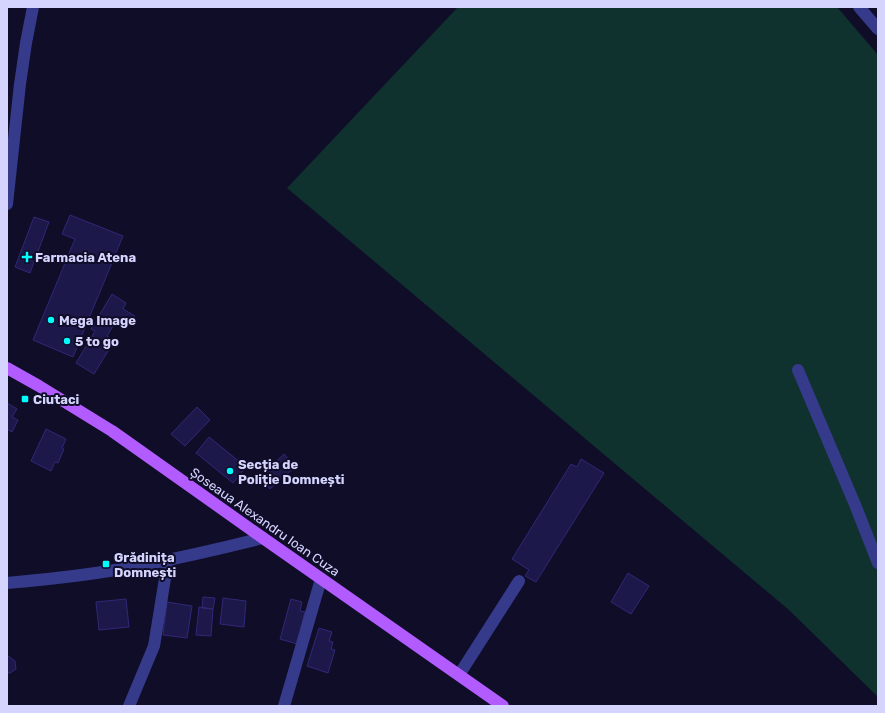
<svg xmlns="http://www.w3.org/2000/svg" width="885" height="713" font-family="Rubik,sans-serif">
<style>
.green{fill:#10322e}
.building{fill:#1d184a;stroke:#302878}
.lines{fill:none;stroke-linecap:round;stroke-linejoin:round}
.minor{stroke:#353a8a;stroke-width:12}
.major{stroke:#b25bff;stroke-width:12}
.poi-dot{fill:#00feff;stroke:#0f0d28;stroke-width:1.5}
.labels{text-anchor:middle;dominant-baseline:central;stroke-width:4;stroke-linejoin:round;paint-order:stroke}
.poi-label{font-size:13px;font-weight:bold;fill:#d5d4ff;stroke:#0f0d28;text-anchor:start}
.street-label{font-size:13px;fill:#d5d4ff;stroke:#0f0d28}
</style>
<rect width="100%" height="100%" fill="#0f0d28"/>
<path class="green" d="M458,7H837L878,55V697L789,610L287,188Z"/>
<path class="building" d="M70,215L123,236L73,357L33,340L75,239L62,234Z
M34,217L49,222L30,273L15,267Z
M112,294L126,303L123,309L135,316L127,328L116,321L107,336L114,341L94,374L76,363L95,331L91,329Z
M7,403L17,409L12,417L18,420L12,432L7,429Z
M197,407L210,420L185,446L171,434Z
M46,429L66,439L62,448L64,449L58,463L55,462L51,471L31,461Z
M209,437L246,467L233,483L196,453Z
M284,454L295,467L270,489L259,477Z
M581,459L604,473L536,582L525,576L529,570L512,559L571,464L577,467Z
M628,573L649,586L631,614L611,602Z
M203,597L215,598L213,609L202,608Z
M223,598L246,601L244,627L220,624Z
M126,599L129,627L99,630L96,602Z
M291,599L302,602L300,611L305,612L297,644L280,639Z
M167,602L192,606L187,638L163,635Z
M199,607L213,609L211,636L196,635Z
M319,628L332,632L329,641L333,642L331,649L335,650L328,673L307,666Z
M7,656H8L15,661L16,669L10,673H7Z"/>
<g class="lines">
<path class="minor" d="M859,7L878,29
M7,204L20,84L26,43L33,7
M798,370L856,507L878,563
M7,583C53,579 98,574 143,565C184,557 223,548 263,538
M459,675L519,581
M129,706L154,646L168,560
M284,706L321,579"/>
<path class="major" d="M7,368L39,386L112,431L263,538L503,706"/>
</g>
<g class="poi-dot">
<path d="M25 251h4v4h4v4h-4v4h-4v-4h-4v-4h4z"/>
<circle cx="51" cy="320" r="4"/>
<circle cx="67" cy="341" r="4"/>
<rect x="21" y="395" width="8" height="8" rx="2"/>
<circle cx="230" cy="471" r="4"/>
<rect x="102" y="560" width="8" height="8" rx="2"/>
</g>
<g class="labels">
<g class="poi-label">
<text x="35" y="257">Farmacia Atena</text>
<text x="59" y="320">Mega Image</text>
<text x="75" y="341">5 to go</text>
<text x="33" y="399">Ciutaci</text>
<text x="238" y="464">Secția de<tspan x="238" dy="15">Poliție Domnești</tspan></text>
<text x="114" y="557">Grădinița<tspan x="114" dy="15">Domnești</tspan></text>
</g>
<g class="street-label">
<text transform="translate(265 522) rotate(35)">Șoseaua Alexandru Ioan Cuza</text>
</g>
</g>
<rect width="885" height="713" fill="none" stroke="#d5d4ff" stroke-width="16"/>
</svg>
